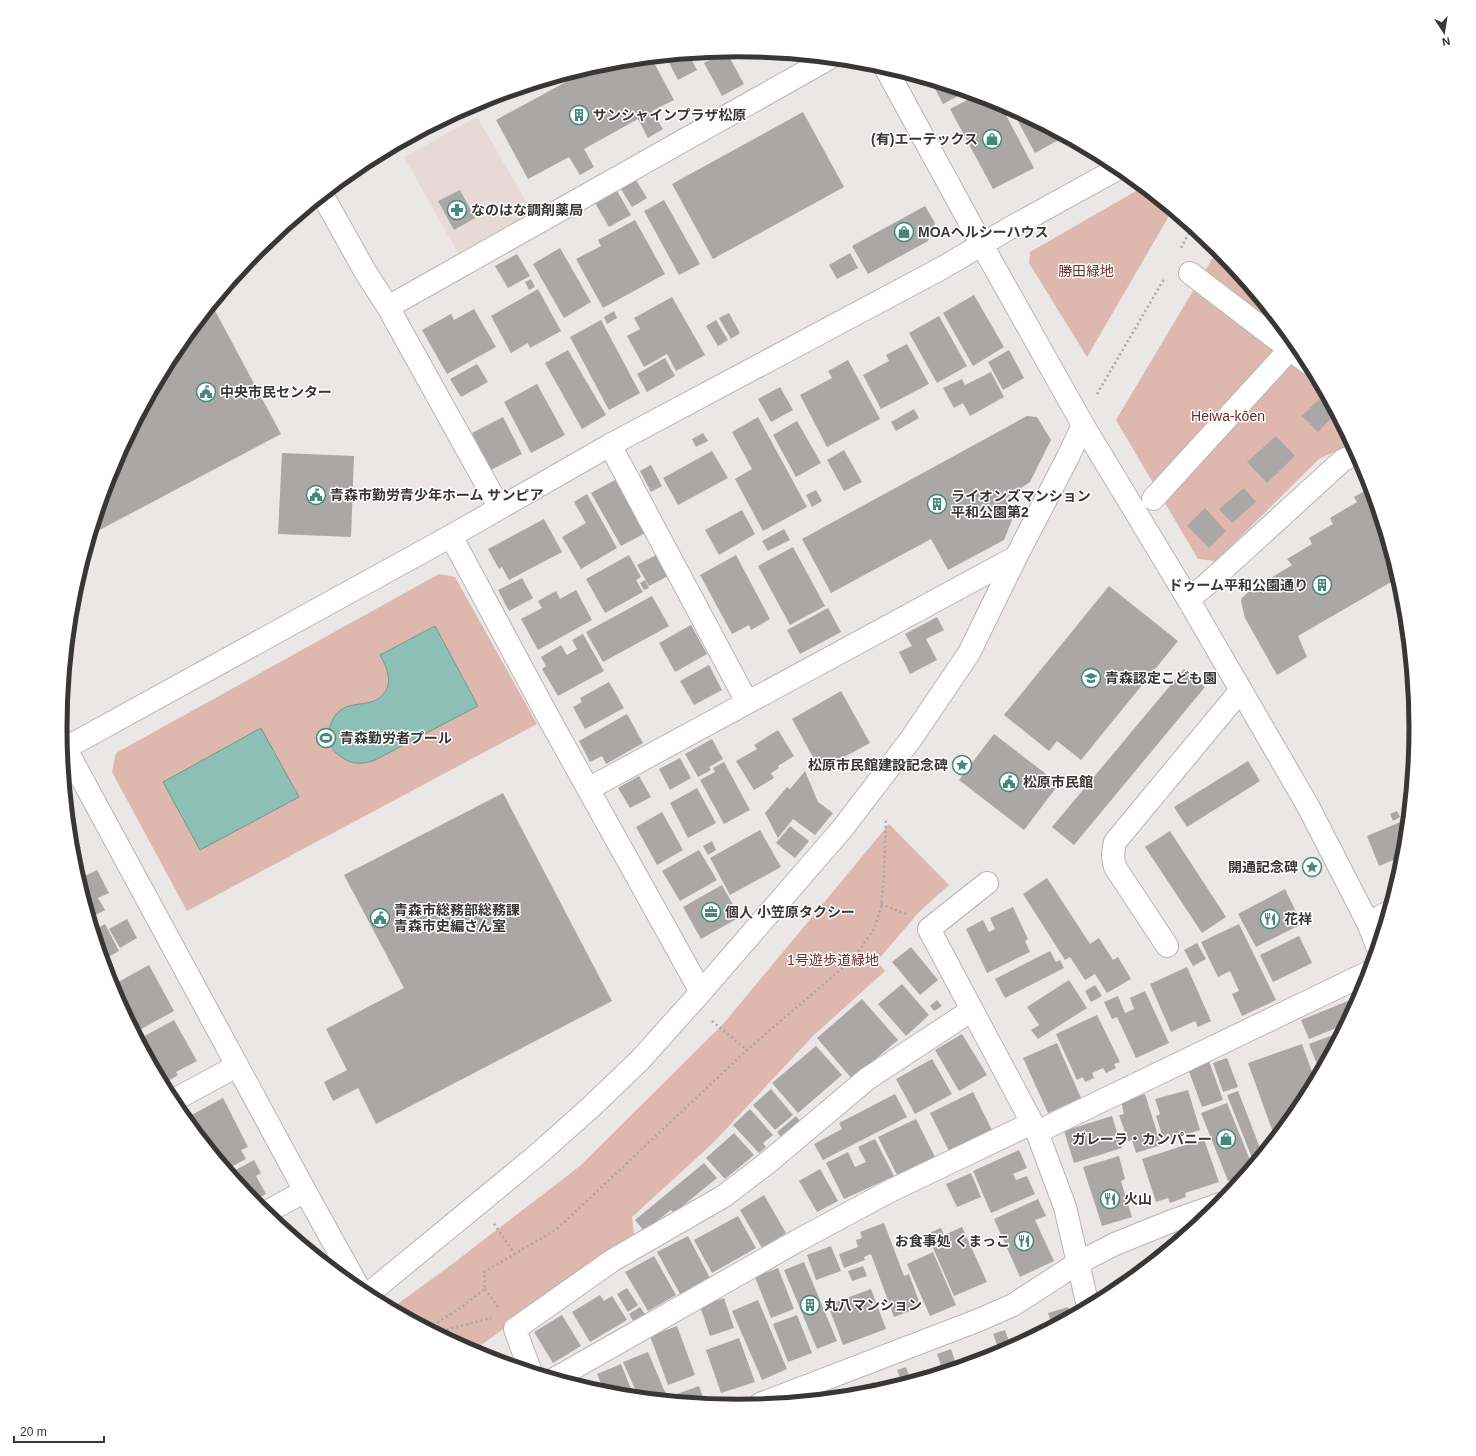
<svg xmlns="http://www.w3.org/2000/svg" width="1476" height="1456" font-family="Helvetica,'Noto Sans JP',sans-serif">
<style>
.built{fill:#e6d9d6}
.green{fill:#deb7af}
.water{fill:#8cc0b5;stroke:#73978f}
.building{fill:#aaa7a6}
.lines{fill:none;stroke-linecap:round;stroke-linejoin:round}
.street-casing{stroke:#b8b4b4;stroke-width:24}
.secondary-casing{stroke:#b8b4b4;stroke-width:24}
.path{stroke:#aaa7a6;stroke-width:2.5;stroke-dasharray:2 3;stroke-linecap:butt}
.street{stroke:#fff;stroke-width:22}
.secondary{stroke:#fff;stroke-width:22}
.labels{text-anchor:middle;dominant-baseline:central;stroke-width:3;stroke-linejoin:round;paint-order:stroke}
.poi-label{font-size:14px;font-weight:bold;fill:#383736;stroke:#fff;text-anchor:start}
.park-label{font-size:14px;fill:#6b3025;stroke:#fff}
.rim{fill:none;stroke:#383736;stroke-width:5}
</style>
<rect width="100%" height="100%" fill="#ebe7e6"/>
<path class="built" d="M477,117L533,213L458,253L404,157Z"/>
<path class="green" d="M1143,187L1172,211L1087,357L1029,263L1030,252Z
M1218,249L1302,352L1351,444L1319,459L1216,561L1198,559L1116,420Z
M439,574L455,577L537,724L187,911L112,772L116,753Z
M889,824L949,885L919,912L877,961L885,971L813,1036L713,1143L632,1217L634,1234L473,1351L392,1308L443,1271L580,1166L724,1023Z"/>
<path class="water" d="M435,626L478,706L375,760C366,763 356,765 348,761C337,755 329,749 329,736C329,729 331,721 335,716C348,697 372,711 385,692C393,681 386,666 380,655Z
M261,728L299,797L200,850L163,782Z"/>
<path class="building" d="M726,51L744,84L722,96L704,63Z
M689,55L697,70L678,80L666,57Z
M652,59L674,100L652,111L663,129L648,138L638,119L584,149L594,167L580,175L569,157L528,179L496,120L595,66L606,63Z
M931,81L966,92L943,104Z
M977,95L999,102L1034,168L993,189L950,109Z
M1012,110L1020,114L1064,137L1035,153Z
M803,112L844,187L713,259L672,184Z
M636,180L647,198L632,207L621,189Z
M460,190L475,218L454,230L438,201Z
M617,191L631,215L609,227L595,203Z
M664,200L700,264L679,275L644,211Z
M925,206L935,223L928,241L868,274L852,246Z
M635,220L665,274L603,308L576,259L601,246L598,240Z
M560,248L591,302L564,318L533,264Z
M850,253L858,268L837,279L829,265Z
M517,254L530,276L508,288L495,266Z
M531,279L535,287L529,290L525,282Z
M538,289L561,331L530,348L528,343L511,353L491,316Z
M974,295L1004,347L973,366L943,313Z
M672,297L705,355L676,371L667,354L644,367L627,336L640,329L634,318Z
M212,305L281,434L92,534L112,468L174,351Z
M474,309L496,347L447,374L422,330L451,314L454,320Z
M614,311L617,318L607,324L604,317Z
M729,313L740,333L731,339L719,318Z
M939,316L967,366L937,383L909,333Z
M601,320L640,393L609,410L570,337Z
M716,320L728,340L718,346L706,326Z
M907,344L929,384L881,409L863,375L889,361L886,355Z
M568,350L606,415L582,429L545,363Z
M1009,350L1024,378L1003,390L988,362Z
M665,358L675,376L647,392L637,374Z
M848,360L880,419L827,447L800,395L832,378L828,371Z
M477,364L488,382L461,397L450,379Z
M991,372L1004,397L970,416L963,403L954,408L943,388L962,379L965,385Z
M537,384L565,435L531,453L504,402Z
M780,387L793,410L771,422L758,399Z
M1319,399L1334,415L1318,432L1302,416Z
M914,409L919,418L896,431L891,422Z
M1027,416L1037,417L1051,440L1030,482L1005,499L1011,509L1012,520L1004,540L948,570L931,539L831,593L802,539Z
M503,417L522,454L491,470L472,433Z
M758,417L807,507L763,531L735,479L752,469L732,432Z
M797,421L821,463L796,477L773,435Z
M703,433L708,441L696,447L692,439Z
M1276,436L1295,456L1267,483L1247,462Z
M844,450L862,482L844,491L827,460Z
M712,451L728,478L678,505L663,478Z
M282,453L354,456L351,537L278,534Z
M651,465L662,486L651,492L640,471Z
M617,479L647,532L621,546L591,493Z
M1244,488L1256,502L1232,523L1219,509Z
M1370,488L1398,578L1298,636L1307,657L1277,675L1245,618L1241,601L1242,598L1248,592L1292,565L1287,559L1312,544L1309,538L1333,524L1330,518L1357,502L1354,497Z
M816,490L822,501L812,507L806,495Z
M587,494L617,548L581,569L562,537L586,523L574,502Z
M1205,508L1226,531L1209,548L1187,526Z
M742,510L755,534L719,555L705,530Z
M544,519L562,552L509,580L502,567L499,569L488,549Z
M784,529L790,540L768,551L762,541Z
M793,547L825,606L790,625L758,566Z
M658,554L670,575L649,586L637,565Z
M629,555L641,577L636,580L643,592L605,613L586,579Z
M736,555L770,619L751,630L749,625L732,634L700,575Z
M522,578L533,598L509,611L498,590Z
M645,580L649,588L644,590L640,583Z
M1109,586L1178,641L1081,760L1057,741L1049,751L1004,715Z
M576,590L592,620L538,650L521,619L542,608L538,601L556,591L560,599Z
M652,596L669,626L603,662L586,632Z
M828,608L841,632L800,654L787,630Z
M937,617L944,630L926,639L937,660L910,674L899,652L912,646L905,634Z
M691,625L707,654L675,672L659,643Z
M583,634L604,671L558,696L542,669L546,666L541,657L561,645L567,655L577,649L572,640Z
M709,665L722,690L694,705L680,681Z
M1184,669L1205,687L1074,845L1052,827Z
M609,682L624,708L585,729L573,707L582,702L580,698Z
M841,691L870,743L820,770L792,719Z
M627,714L643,743L606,764L602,756L590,762L579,741Z
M778,730L794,756L778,766L779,768L771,773L774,778L754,790L736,761L757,749L754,745Z
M994,734L1059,784L1024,830L959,780Z
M712,739L723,759L709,767L711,770L698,777L685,754Z
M680,758L691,778L670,790L659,769Z
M1248,761L1260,781L1187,827L1174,807Z
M724,762L750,810L724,824L700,780L715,772L713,768Z
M805,771L818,802L833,813L815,835L793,819L778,838L765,813L787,787L790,789Z
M639,776L651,797L630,808L618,788Z
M697,788L716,823L688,838L670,803Z
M503,793L612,1001L376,1124L358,1088L333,1101L324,1082L347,1070L326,1029L404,988L344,875Z
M1397,811L1400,817L1393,821L1390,814Z
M662,812L683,850L657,865L636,827Z
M1405,820L1407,824L1403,856L1379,866L1367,836Z
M790,826L809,841L795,858L776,843Z
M760,830L781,867L730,895L710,858Z
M72,831L81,848L72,853L70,832Z
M1170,831L1226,917L1202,933L1145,847Z
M712,841L716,850L708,855L703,846Z
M699,850L717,880L680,901L662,871Z
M78,863L85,876L97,870L109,893L98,898L105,910L90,918L75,865Z
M1047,878L1090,944L1099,938L1113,960L1118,957L1131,979L1107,993L1095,974L1085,980L1070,957L1065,960L1023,894Z
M722,885L740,917L701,939L683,907Z
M1285,889L1302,924L1256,947L1238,914Z
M1013,907L1028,939L1025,941L1030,952L987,973L966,929L983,920L989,932L995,929L990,918Z
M127,919L137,938L120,948L109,929Z
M105,924L119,951L103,960L94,930Z
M1239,924L1276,1000L1242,1016L1232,994L1239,991L1230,971L1218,977L1201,942Z
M1299,936L1312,963L1273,982L1260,955Z
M1197,943L1206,959L1193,966L1184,950Z
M911,947L938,980L920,995L892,962Z
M1050,951L1056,962L1060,960L1064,968L1005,998L995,979Z
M149,965L174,1011L136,1032L111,986Z
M1187,967L1211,1021L1198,1027L1195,1021L1171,1032L1150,984Z
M1069,980L1087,1008L1038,1039L1031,1030L1039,1025L1027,1007Z
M902,984L929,1015L906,1036L878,1004Z
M1095,985L1102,996L1091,1002L1085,991Z
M1145,991L1169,1043L1136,1058L1117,1017L1112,1019L1104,1002L1118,996L1125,1013L1134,1009L1130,998Z
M1360,996L1344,1025L1309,1039L1301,1020Z
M862,999L898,1040L852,1079L817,1038Z
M937,1000L942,1006L934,1011L930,1006Z
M1097,1015L1120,1062L1114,1064L1116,1068L1106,1073L1103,1068L1092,1073L1094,1078L1085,1082L1083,1077L1077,1080L1056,1034Z
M174,1020L197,1061L176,1072L178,1075L163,1084L139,1039Z
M1341,1032L1323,1065L1318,1067L1309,1044Z
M962,1034L987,1075L959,1091L935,1050Z
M1057,1043L1081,1098L1048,1113L1023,1058Z
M1302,1044L1315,1080L1302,1105L1275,1138L1248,1063Z
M816,1046L842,1075L798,1113L772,1083Z
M1227,1058L1238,1087L1223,1092L1213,1063Z
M932,1059L952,1094L915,1114L896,1079Z
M1209,1061L1223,1100L1202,1107L1188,1069Z
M771,1089L793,1115L775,1130L753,1105Z
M1188,1090L1200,1130L1164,1141L1156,1116L1160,1114L1155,1099Z
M1238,1091L1262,1153L1254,1163L1227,1095Z
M973,1092L992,1130L949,1151L930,1113Z
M895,1094L907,1117L823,1160L814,1144L842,1129L839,1123Z
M1145,1094L1161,1145L1136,1153L1132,1140L1128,1141L1119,1115L1124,1114L1121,1101Z
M223,1098L248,1147L241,1150L246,1159L227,1169L186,1118Z
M1227,1103L1252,1165L1244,1175L1228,1181L1201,1113Z
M750,1109L773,1135L763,1143L766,1147L759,1153L733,1125Z
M796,1116L800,1121L781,1137L777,1132Z
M1112,1116L1122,1148L1074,1163L1064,1131Z
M916,1119L935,1157L897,1175L878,1137Z
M734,1133L754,1155L725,1179L706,1158Z
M875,1139L894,1176L844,1199L826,1163L848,1152L855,1167L866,1162L858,1147Z
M1204,1139L1219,1182L1185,1193L1186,1197L1170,1203L1168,1198L1156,1202L1142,1159Z
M1019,1150L1027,1168L1013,1174L1016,1180L1027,1176L1035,1194L991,1213L973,1171Z
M1119,1156L1125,1179L1121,1181L1132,1217L1102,1226L1083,1167Z
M254,1160L261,1173L256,1176L266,1194L253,1201L230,1173Z
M704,1163L717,1178L674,1213L671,1210L644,1231L635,1220Z
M820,1169L838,1201L817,1212L799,1181Z
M971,1173L981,1197L957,1207L946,1184Z
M764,1195L786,1233L762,1248L740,1210Z
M1038,1199L1046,1216L1035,1220L1054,1261L1020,1277L994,1219Z
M738,1216L756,1248L712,1273L694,1240Z
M884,1223L904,1276L909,1274L921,1307L894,1317L871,1254L864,1257L865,1260L844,1268L839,1254L858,1247L856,1240L862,1238L860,1232Z
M962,1227L987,1282L954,1296L927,1234L941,1228L944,1235Z
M688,1236L710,1278L680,1294L657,1252Z
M831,1246L841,1271L816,1280L807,1255Z
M933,1252L956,1305L930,1316L907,1264Z
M654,1256L676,1295L648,1311L625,1272Z
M804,1262L837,1341L817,1349L784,1270Z
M863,1266L867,1276L852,1281L848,1271Z
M778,1268L794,1309L771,1318L755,1277Z
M627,1288L638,1305L628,1312L617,1294Z
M871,1289L886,1329L843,1345L828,1305Z
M600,1295L604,1301L612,1296L627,1320L590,1342L572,1312Z
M724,1298L734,1328L710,1336L700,1306Z
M758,1300L787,1369L762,1380L732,1311Z
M640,1307L645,1314L633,1321L629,1314Z
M1068,1307L1070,1315L1052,1325L1048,1313Z
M562,1315L581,1346L553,1363L534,1332Z
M797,1315L812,1353L788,1362L773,1324Z
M677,1326L695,1375L668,1385L650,1336Z
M1005,1330L1011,1347L1000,1353L993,1334Z
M1039,1331V1332L1028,1338L1027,1335Z
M739,1338L755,1382L721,1393L706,1350Z
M951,1349L957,1367L943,1371L937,1354Z
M648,1352L668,1399L638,1396L623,1362Z
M621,1364L634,1396L605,1393L597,1374Z
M906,1367L911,1381L902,1383L897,1370Z
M874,1382L877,1391L854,1395L853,1390Z
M699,1386L705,1403L676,1400L674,1395Z"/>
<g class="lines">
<g class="street-casing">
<path id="street" d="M323,196L366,273L388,307L499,507
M1190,273L1308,363
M388,307L828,59
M610,445L747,702
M1153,499L1290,349
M451,536L546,713L701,992
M1188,599L1205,586L1343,460L1357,454
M588,789L1016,557
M987,883L929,929L1037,1132L1065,1207L1088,1306
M1368,923L1387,913
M1167,946L1115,867C1112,858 1113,852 1115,842L1241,690
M172,1101L237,1066
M1037,1132L1369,972
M265,1213L305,1191
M367,1295L536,1156L591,1107L640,1060L701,992L842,829L911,739L969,653L1016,557L1068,457L1083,425
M530,1370L515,1329L613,1260L724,1196L766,1164L867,1079L972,1010
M556,1378L797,1241L890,1191L1032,1123
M760,1404L979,1320L1013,1305L1078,1263L1115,1244L1172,1221L1220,1204"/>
</g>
<g class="secondary-casing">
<path id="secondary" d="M885,67L982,245L1083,425L1188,599L1308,806L1368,923L1377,946
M61,740L305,1191L361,1292
M62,750L451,536L610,445L942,268L1010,228L1119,168"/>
</g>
<path class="path" d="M1181,248L1192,227
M1097,394L1164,279
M881,904L906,914
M712,1021L747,1050
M494,1224L515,1254
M485,1289L499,1308
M429,1328L463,1306L485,1289L484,1272L557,1229L747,1050L853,959L874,929L881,908L884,873L886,818
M437,1332L491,1318"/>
<use href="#street" class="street"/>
<use href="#secondary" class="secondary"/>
</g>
<defs>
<g id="building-ring" transform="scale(1)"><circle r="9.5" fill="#fff" stroke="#45897b" stroke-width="1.5"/><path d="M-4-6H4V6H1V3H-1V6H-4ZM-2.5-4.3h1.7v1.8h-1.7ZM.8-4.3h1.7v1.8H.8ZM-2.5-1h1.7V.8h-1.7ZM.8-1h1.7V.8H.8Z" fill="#45897b"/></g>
<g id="shop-ring" transform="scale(1)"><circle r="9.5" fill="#fff" stroke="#45897b" stroke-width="1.5"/><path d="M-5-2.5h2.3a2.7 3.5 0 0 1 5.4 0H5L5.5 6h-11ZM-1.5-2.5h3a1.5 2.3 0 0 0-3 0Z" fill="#45897b"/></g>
<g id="pharmacy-ring" transform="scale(1)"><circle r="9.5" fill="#fff" stroke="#45897b" stroke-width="1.5"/><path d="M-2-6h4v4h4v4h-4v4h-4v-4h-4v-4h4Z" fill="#45897b"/></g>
<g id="civic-ring" transform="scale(1)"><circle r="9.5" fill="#fff" stroke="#45897b" stroke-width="1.5"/><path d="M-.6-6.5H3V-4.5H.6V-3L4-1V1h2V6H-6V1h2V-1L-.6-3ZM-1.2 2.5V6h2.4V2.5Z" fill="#45897b"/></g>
<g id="school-ring" transform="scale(1)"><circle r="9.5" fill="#fff" stroke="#45897b" stroke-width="1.5"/><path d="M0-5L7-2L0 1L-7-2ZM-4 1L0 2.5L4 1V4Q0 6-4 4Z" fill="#45897b"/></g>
<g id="stadium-ring" transform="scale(1)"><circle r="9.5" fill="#fff" stroke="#45897b" stroke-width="1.5"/><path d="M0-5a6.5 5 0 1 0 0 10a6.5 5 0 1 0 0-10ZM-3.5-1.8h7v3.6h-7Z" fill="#45897b"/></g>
<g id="sight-ring" transform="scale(1)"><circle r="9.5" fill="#fff" stroke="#45897b" stroke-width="1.5"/><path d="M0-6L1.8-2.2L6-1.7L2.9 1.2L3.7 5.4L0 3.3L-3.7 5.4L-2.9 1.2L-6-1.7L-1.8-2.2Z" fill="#45897b"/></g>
<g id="office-ring" transform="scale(1)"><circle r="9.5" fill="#fff" stroke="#45897b" stroke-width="1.5"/><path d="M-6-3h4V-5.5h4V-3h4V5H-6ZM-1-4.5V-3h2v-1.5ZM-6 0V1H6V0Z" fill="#45897b"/></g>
<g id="restaurant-ring" transform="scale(1)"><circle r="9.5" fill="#fff" stroke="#45897b" stroke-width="1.5"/><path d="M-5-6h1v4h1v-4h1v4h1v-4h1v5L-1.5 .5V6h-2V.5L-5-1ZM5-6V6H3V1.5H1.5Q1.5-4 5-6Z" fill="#45897b"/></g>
</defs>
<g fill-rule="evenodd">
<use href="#building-ring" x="579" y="115"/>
<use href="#shop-ring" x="992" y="139"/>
<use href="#pharmacy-ring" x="457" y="210"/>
<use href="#shop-ring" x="904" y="232"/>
<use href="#civic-ring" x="206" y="392"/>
<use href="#civic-ring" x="316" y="495"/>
<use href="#building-ring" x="937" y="504"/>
<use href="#building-ring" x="1322" y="585"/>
<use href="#school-ring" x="1091" y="678"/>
<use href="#stadium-ring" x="326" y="738"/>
<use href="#sight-ring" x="962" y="765"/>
<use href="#civic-ring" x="1009" y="782"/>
<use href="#sight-ring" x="1312" y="867"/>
<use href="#office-ring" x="711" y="912"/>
<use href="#civic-ring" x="380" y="918"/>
<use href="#restaurant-ring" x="1270" y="919"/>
<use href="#shop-ring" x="1226" y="1139"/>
<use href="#restaurant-ring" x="1110" y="1199"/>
<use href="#restaurant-ring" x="1024" y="1241"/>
<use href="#building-ring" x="810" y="1305"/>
</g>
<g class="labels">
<g class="poi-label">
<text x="593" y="115">サンシャインプラザ松原</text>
<text x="978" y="139" text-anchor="end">(有)エーテックス</text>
<text x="471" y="210">なのはな調剤薬局</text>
<text x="918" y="232">MOAヘルシーハウス</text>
<text x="220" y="392">中央市民センター</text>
<text x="330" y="495">青森市勤労青少年ホーム サンピア</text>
<text x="951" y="496">ライオンズマンション<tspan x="951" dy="16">平和公園第2</tspan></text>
<text x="1308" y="585" text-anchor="end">ドゥーム平和公園通り</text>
<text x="1105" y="678">青森認定こども園</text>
<text x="340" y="738">青森勤労者プール</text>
<text x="948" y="765" text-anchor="end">松原市民館建設記念碑</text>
<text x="1023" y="782">松原市民館</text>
<text x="1298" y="867" text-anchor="end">開通記念碑</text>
<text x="394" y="910">青森市総務部総務課<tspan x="394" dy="16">青森市史編さん室</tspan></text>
<text x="725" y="912">個人 小笠原タクシー</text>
<text x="1284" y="919">花祥</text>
<text x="1212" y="1139" text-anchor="end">ガレーラ・カンパニー</text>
<text x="1124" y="1199">火山</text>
<text x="1010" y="1241" text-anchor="end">お食事処 くまっこ</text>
<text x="824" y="1305">丸八マンション</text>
</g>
<g class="park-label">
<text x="1086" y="271">勝田緑地</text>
<text x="1228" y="416">Heiwa-kōen</text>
<text x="833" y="960">1号遊歩道緑地</text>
</g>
</g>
<path d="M0 0H1476V1456H0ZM67 728a671 671 0 1 1 1342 0a671 671 0 1 1-1342 0Z" fill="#fff" fill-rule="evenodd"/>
<path class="rim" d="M67 728a671 671 0 1 1 1342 0a671 671 0 1 1-1342 0Z"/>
<g transform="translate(1444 32) rotate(168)" stroke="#ffffff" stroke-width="3" paint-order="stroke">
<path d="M0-3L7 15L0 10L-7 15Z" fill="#383736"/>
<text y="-6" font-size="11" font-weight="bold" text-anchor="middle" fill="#383736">N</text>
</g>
<path d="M14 1436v6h90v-6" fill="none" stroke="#383736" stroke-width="2"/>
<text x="20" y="1436" font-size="12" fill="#383736" stroke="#ffffff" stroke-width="3" paint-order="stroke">20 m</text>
</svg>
